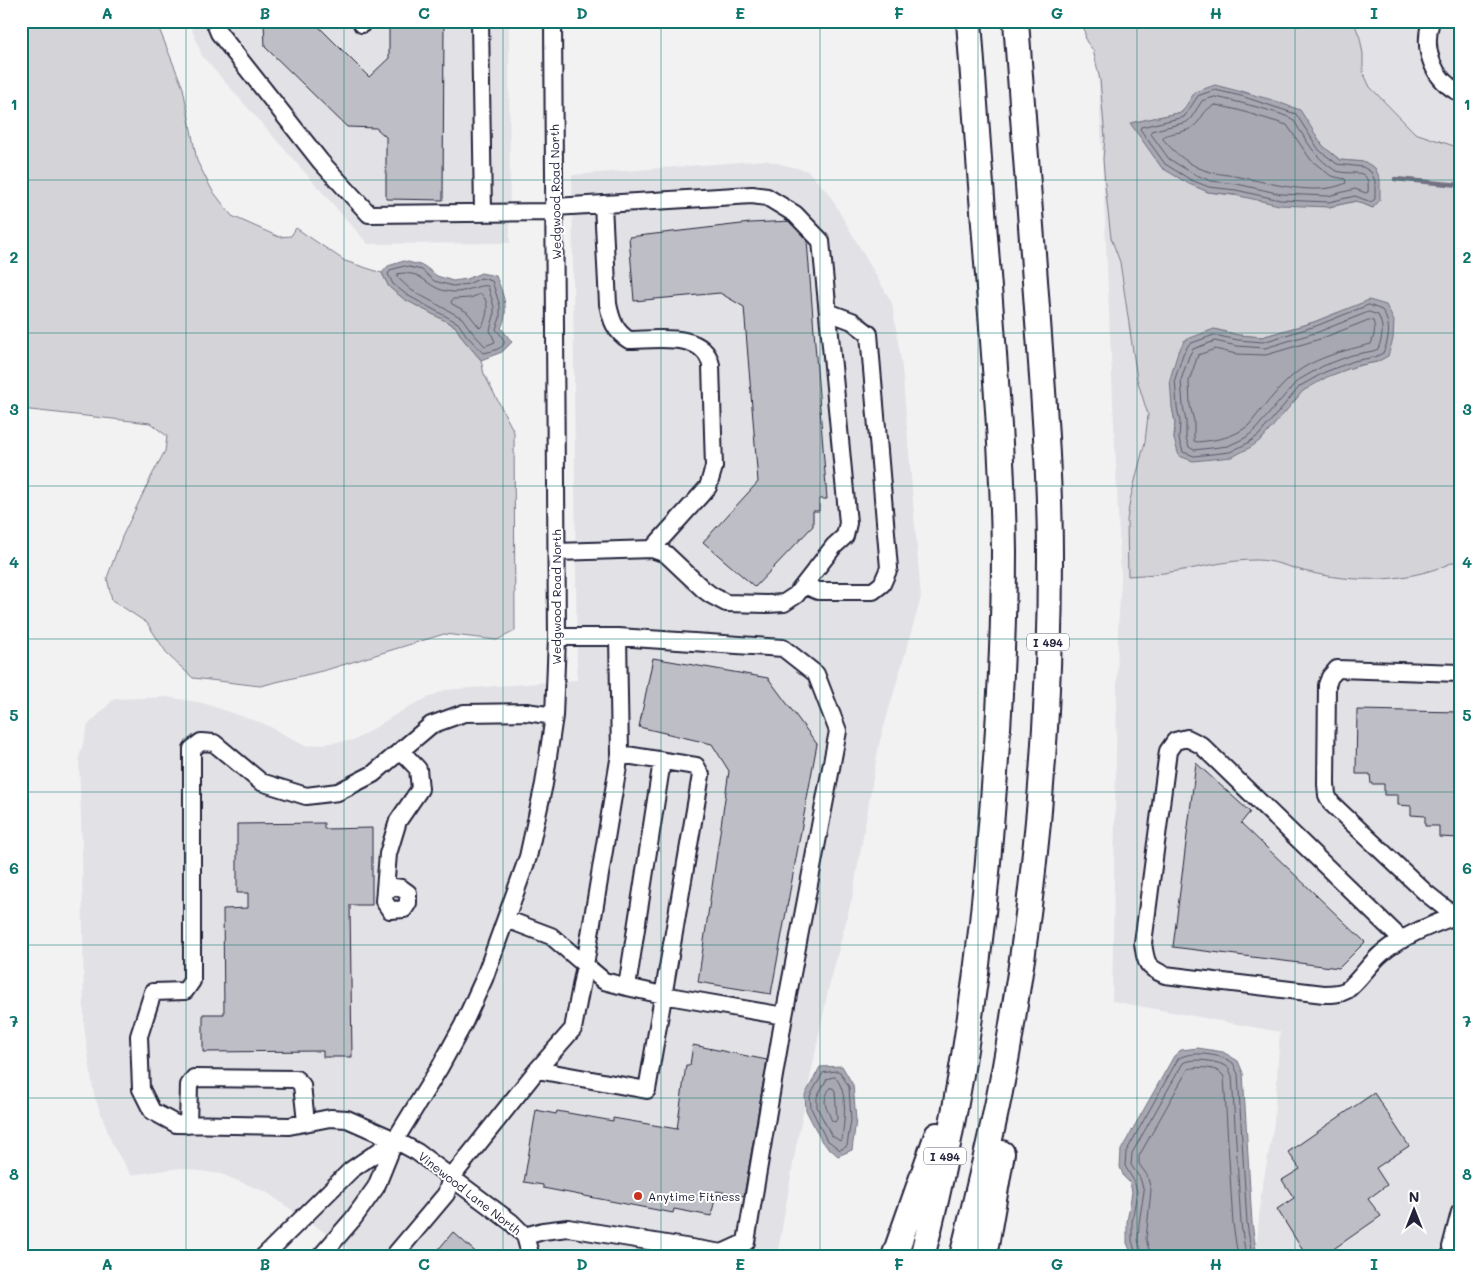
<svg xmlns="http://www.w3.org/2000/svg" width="1481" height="1278" font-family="Mali,sans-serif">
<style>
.built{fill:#e2e2e6}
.green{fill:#d3d3d8;stroke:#7a7a8a;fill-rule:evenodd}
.water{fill:#a8a8b2;stroke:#727282}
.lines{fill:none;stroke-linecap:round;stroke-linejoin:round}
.shore{stroke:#58586b;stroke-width:1}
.stream{stroke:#727282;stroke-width:4.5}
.building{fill:#bebec6;stroke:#22223b}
.minor-casing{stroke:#22223b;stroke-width:20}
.highway-casing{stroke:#22223b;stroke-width:28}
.minor{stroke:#fff;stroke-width:16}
.highway{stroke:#fff;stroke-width:24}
.grid{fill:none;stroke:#0f766e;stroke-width:1;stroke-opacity:0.55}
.poi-dot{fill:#c8321e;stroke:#fff;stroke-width:2}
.labels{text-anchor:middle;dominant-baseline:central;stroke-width:4;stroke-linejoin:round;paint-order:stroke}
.shield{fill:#fff;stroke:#646476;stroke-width:1}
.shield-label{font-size:11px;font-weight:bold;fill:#22223b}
.street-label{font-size:12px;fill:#22223b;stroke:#fff}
.poi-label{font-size:12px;fill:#22223b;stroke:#fff;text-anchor:start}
.neatline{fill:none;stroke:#0f766e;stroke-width:2}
.grid-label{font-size:16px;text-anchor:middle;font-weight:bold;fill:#0f766e}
</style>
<rect width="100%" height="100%" fill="#f2f2f3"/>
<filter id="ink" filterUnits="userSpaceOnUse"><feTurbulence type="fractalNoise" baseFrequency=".02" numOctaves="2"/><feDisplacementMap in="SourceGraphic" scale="10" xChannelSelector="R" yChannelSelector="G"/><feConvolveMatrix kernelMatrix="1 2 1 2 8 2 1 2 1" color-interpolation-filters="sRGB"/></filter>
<g filter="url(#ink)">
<path class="built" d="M189,21H509L510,243L368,244L202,56Z
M1096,21H1460V1257H1212L1257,1241L1261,1195L1274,1123L1280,1032L1112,1001L1118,629L1121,580Z
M765,160L808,171L829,194L892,303L902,367L921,598L879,744L853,894L828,991L796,1147L777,1257H338L347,1248L266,1192L221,1174L180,1168L131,1175L113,1146L94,1095L84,1027L82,850L79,758L88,725L114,699L167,697L203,703L265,724L305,746L355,740L408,707L445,690L577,680L572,175Z"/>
<path class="green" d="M21,21H156L183,88L197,161L212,190L232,216L279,237L291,236L296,228L345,261L382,273L389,287L404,299L455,326L463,339L481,360L484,374L514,432L515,631L497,640L444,634L326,670L260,686L193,678L168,655L147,623L112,600L107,578L122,537L152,475L165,451L167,436L150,423L21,409Z
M1083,21H1147L1159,24H1194L1212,21H1267L1299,26L1329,21H1345L1355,25L1360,38L1363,54V72L1370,87L1415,133L1460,148V559C1412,583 1355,584 1304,571C1288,567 1273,560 1256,560C1228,560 1204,567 1177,571C1161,574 1144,575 1128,576L1127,520L1130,500L1145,442L1148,415L1137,379L1120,262L1111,238L1105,185L1103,159L1105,138L1100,80L1093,50L1086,41ZM1242,91L1299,110L1323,146L1340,160L1365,162L1373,208L1356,201L1329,207L1208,192L1162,168L1131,123L1182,112ZM1339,312L1377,362C1353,366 1321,375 1302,391C1287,405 1275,423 1262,439H1174L1175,422L1172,407L1214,329L1238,335L1262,337L1314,322Z"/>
<path class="water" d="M1215,85L1269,99L1300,110L1323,146L1340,160L1365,162L1375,168L1380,179V200L1373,208L1356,201L1329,207L1279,205L1235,195L1208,192L1189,184L1162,168L1130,123L1182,112L1195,92Z
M404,261L424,266L437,276L453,281L467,279L481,273L496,276C503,294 510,310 501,328L512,342L502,352L481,360L463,339L455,326L404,299L389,287L382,273L388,266Z
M1369,300L1386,305L1394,321L1393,339L1388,356L1377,362L1356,366L1327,377L1303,391L1262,439L1251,447L1232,457L1193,461L1179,456L1174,439L1175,422L1172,407L1170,379L1178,352L1185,340L1214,329L1238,335L1262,337L1314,322Z
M1198,1048L1223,1052L1238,1061L1243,1073L1252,1223L1257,1257H1133L1127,1243V1222L1132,1192L1130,1183L1124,1177L1120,1167L1121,1150L1174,1056L1181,1050Z
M842,1066L853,1085L856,1120L852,1150L838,1156L822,1142L806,1110L805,1095L820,1067Z"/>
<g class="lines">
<path class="shore" d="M1215,90L1241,96L1296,114L1319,150L1337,164L1363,167L1371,172L1375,181V199L1371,202L1355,196L1329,202L1280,200L1236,190L1209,187L1191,180L1165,164L1140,129L1141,127L1184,117L1198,96Z
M1215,97C1227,99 1284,113 1292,119C1296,122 1298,129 1301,132C1310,147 1319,160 1333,169C1348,179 1371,162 1368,192L1366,193L1355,189L1328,196L1281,194L1237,184L1211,181L1194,174L1169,159L1151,134V131L1187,122L1191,118L1202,101Z
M1216,105L1238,110L1287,125L1311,160L1331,176L1345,179L1346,183C1317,197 1270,183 1240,177C1225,174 1212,174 1199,168C1183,160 1174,152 1163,139L1164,136C1173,132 1186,133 1194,126C1204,118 1202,109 1216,105Z
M405,266L422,270L434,281L453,286L468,284L481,278L492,281L500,306V318L496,329C498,332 505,339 504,343C502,350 488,352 483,353L467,336L458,323L407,295L393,284L388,274L391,270Z
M405,273C410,274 416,274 420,277C432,285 437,291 453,292C465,293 478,284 488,286L494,307V316L490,330L495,342L485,346L472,332L462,318L411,290L397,277L398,274Z
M481,294C491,301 487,321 480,328L467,312L452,304L451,302L453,299L470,298Z
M1369,305L1382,310C1391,324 1390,337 1383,353L1375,357L1354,361L1325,372L1300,386L1259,435L1248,443L1230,452L1194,456L1183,452L1179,439L1180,422L1177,407L1175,379L1183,354L1189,344L1214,335L1238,340L1263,342L1316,326Z
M1369,312L1378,315C1384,326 1383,337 1378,349L1373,351L1352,355L1323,366L1297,381L1255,430L1245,438L1228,446L1194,450L1189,447L1186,438V421L1183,406L1181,380L1189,356L1193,349L1215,341L1237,346L1265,348L1318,332Z
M1369,320L1373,321C1376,328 1374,337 1371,344C1346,350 1309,359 1290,378C1275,392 1262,409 1249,425C1233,438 1217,440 1197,442L1194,441V421L1190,405L1189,381L1198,355L1215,349L1236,354L1266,355L1320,339Z
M838,1071L840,1072L849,1087L851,1120L847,1146L840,1150L826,1139L811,1108L810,1096L823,1073Z
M835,1077C849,1092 844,1121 842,1140L840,1141L831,1135L817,1107V1097L827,1079Z
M830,1088H833L835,1091L837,1119L835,1122L832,1121C826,1106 821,1103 830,1088Z
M1137,1257L1132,1241V1222L1137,1191L1134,1181L1125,1166L1126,1152L1178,1059C1189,1050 1222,1054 1233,1063C1235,1066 1236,1071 1238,1074L1247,1223L1252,1257
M1143,1257L1138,1240L1139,1223L1144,1191L1140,1178L1131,1165L1132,1153L1183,1063C1191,1057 1221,1061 1229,1068C1229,1069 1231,1074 1232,1076L1241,1224L1246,1257
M1151,1257L1146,1239L1151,1190L1147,1175L1139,1164V1156L1188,1069C1198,1066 1220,1067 1224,1077L1233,1224L1238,1257"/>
<path class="stream" d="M1395,179L1460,185"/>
</g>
<path class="building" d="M313,21L369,77L389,58V21H444L443,200L386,199V137L376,128L347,127L265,47L264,22Z
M792,221L807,240L827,499H819V511H813V526L755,587L703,542L758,482L744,307L720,293L634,301L629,237L750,223Z
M21,593H25L24,619H21Z
M653,658L768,678L817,744L771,994L698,982L729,771L712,744L639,727Z
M1357,710L1460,712V838L1439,837V826H1425V816L1411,815V806L1398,805V795H1384V784H1371L1370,774H1356Z
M1196,763L1250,812L1241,823L1365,942L1339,968L1173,947Z
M324,823V829L372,828V905H350L352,1057H323V1051L203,1052V1014H224L223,909L248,908V893H237V824Z
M693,1045L767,1060L744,1196L717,1191L711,1216L674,1209L673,1213L543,1188V1185L524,1182L536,1110L556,1114L557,1111L613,1121V1118L677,1129L686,1065H690Z
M1374,1093L1409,1146L1376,1168L1387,1185L1368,1199L1381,1216L1322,1257H1307L1277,1209L1294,1198L1282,1180L1300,1169L1288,1152Z
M453,1232L481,1257H432Z"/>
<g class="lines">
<g class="minor-casing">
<path id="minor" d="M214,21L219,33L321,162L369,214L555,212
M361,21L362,24
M480,21L483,212
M1431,21C1422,49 1433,80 1460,93
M603,204L608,304C611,319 615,332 629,340C655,340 704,331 711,365L714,467L708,487L652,549
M555,207L752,195L767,197L795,214L821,241L848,523L845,536L834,546L796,595L784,603L767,604L726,603L711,595L703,589L666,554L652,549L557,552
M804,585L818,591H873L882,584L889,568L869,334L852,321L828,312
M557,637H618L783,648L816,674L838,731L784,1016
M386,886L401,888L408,893V903L404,909L390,910L384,901L388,854L398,821L420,789L418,769L401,751
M1455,916L1426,893L1331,803L1327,795L1326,784L1327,685L1330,677L1337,669L1460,673
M1402,940L1201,745L1187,738L1175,741L1168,751L1143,943C1146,963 1146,967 1165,975L1324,994C1332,994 1340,994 1347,990C1360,980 1369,964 1382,953C1404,935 1429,926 1455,916H1460
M627,987L662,761
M537,1070L647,1090L701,775L696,766L620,754
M188,1125L189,1085L194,1078L296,1079L302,1085L306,1122
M525,1236L543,1231L568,1228L722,1253L746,1242L784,1016L663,995L627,987L604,981L585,965L620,754L618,637
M1451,1247L1460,1212
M263,1257L351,1170L395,1140
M320,1257L353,1219L376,1187L395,1140L440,1067L463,1025L484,979L528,857L544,784L554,716L557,637L553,21
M393,1257L446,1194L451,1178L537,1070L573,1029L585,965L551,936L506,919
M531,1257L525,1236L511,1222L417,1152L395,1140L347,1119L330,1118L289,1126L176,1124L152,1111L141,1089L139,1036L153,992L185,991L192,981V749L201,742L214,743L261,782L306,796L338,792L373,774L431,725L464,713L526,712L554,716"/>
</g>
<g class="highway-casing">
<path id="highway" d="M894,1257L937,1135
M922,1257C960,1112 981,962 992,813C999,726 1004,639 1004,551C1003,472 997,393 991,314C983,216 976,119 969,21
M962,1257C981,1178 1001,1099 1013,1018C1038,866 1050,712 1050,558C1050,474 1043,391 1037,308C1030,212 1023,117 1016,21
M984,1257L1002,1153"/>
</g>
<use href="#minor" class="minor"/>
<use href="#highway" class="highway"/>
</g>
</g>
<path class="grid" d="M186,21V1257M344,21V1257M503,21V1257M661,21V1257M820,21V1257M978,21V1257M1137,21V1257M1295,21V1257M21,180H1460M21,333H1460M21,486H1460M21,639H1460M21,792H1460M21,945H1460M21,1098H1460"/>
<circle class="poi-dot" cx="638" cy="1196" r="5"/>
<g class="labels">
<g class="shield">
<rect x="1027" y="633.5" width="42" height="17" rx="4"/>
<rect x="924" y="1147.5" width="42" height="17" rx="4"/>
</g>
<g class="shield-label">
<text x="1048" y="642">I 494</text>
<text x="945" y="1156">I 494</text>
</g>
<g class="street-label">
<text transform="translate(555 192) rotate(-91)">Wedgwood Road North</text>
<text transform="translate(556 597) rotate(-90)">Wedgwood Road North</text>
<text transform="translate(470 1193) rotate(38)">Vinewood Lane North</text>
</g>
<g class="poi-label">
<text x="648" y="1196">Anytime Fitness</text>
</g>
</g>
<rect width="1481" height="1278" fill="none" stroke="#fff" stroke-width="55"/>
<g transform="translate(1414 1210)" stroke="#ffffff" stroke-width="4" paint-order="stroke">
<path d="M0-4L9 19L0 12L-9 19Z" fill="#22223b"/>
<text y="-8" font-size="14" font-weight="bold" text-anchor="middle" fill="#22223b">N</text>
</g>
<rect x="28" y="28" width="1426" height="1222" class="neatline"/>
<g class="grid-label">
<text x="107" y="19">A</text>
<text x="265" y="19">B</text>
<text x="424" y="19">C</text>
<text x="582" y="19">D</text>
<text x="740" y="19">E</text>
<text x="899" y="19">F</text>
<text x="1057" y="19">G</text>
<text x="1216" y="19">H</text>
<text x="1374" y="19">I</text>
<text x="14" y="110">1</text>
<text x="1467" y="110">1</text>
<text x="14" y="263">2</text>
<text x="1467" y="263">2</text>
<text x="14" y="415">3</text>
<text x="1467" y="415">3</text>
<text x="14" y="568">4</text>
<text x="1467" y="568">4</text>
<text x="14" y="721">5</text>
<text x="1467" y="721">5</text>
<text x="14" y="874">6</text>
<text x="1467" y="874">6</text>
<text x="14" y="1027">7</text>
<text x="1467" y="1027">7</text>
<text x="14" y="1180">8</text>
<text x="1467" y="1180">8</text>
<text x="107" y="1270">A</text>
<text x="265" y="1270">B</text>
<text x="424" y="1270">C</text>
<text x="582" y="1270">D</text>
<text x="740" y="1270">E</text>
<text x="899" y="1270">F</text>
<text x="1057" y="1270">G</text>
<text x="1216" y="1270">H</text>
<text x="1374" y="1270">I</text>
</g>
</svg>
